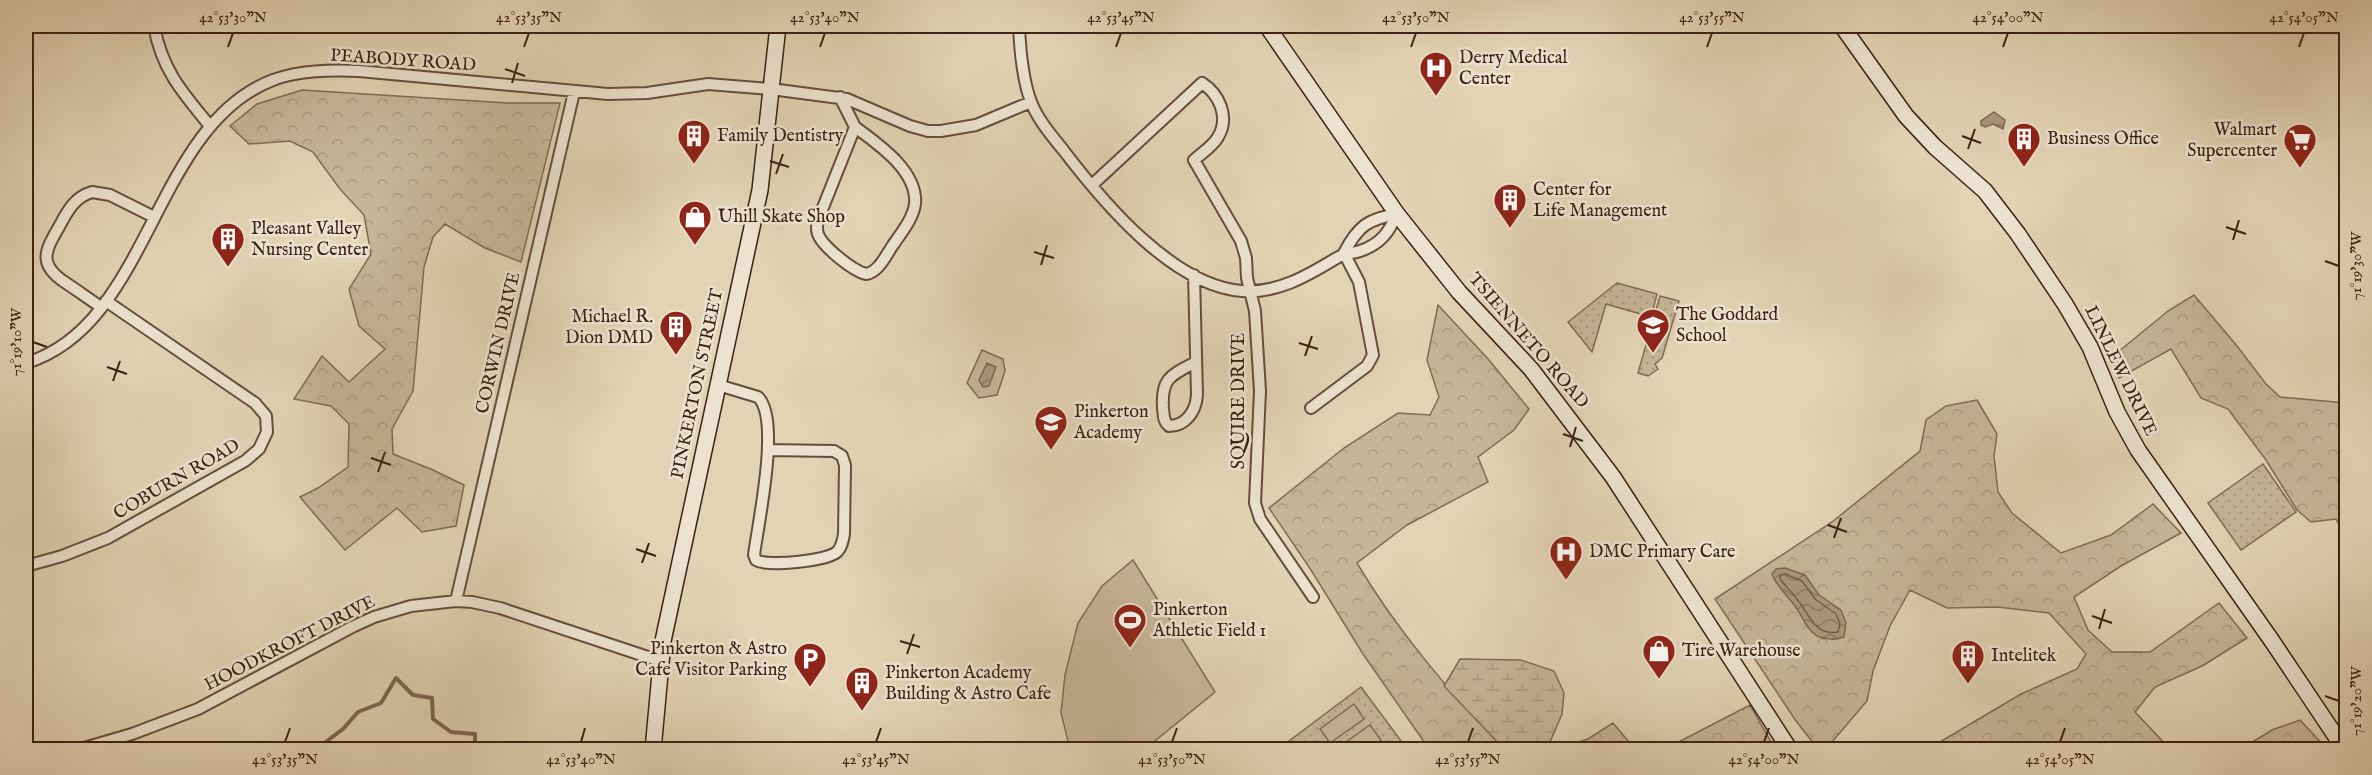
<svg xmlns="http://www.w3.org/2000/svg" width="2372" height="775" font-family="'IM FELL English',serif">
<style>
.forest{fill:url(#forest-crowns);stroke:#816b56;stroke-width:1.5}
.wetland{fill:url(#wetland-marsh);stroke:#816b56;stroke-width:1.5}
.park{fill:url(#park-dots);stroke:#816b56;stroke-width:1.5}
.pitch{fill:#c6b599;stroke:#816b56;stroke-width:1.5}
.water{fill:url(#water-waves);stroke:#7e6753;stroke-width:1.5}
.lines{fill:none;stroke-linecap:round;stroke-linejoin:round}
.shore{stroke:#735c48;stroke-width:1.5}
.stream{stroke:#7e6753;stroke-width:4}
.street-casing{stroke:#664e3c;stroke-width:14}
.secondary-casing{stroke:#3c2113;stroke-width:18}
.street{stroke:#ece2cf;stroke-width:10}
.secondary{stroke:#ece2cf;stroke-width:15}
.ticks{fill:none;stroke:#3c2113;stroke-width:2}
.labels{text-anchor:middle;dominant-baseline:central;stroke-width:5;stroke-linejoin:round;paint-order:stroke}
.poi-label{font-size:18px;fill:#3c2113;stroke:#ece2cf;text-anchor:start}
.street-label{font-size:18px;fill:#3c2113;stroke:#ece2cf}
.neatline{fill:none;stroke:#3c2113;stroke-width:2}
.ticks-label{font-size:15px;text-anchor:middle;fill:#3c2113}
</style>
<defs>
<pattern id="forest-crowns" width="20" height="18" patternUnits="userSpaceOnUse" patternTransform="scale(1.5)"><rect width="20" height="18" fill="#c6b599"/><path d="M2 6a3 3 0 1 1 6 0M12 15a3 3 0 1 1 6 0" fill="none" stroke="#ab9b83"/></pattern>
<pattern id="wetland-marsh" width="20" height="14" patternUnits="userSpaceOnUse" patternTransform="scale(1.5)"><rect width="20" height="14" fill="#c6b599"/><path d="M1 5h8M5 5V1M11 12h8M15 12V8" fill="none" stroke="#ab9b83"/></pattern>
<pattern id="park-dots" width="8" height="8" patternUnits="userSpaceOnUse" patternTransform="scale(1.5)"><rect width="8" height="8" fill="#c6b599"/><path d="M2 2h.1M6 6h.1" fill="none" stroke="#ab9b83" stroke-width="1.8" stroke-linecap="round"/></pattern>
<pattern id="water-waves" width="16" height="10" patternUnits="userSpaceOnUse" patternTransform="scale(1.5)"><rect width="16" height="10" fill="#aa967e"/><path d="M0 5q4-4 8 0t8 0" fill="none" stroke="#8c7a66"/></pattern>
</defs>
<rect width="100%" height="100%" fill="#e2d3b5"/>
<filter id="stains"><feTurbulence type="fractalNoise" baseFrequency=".00333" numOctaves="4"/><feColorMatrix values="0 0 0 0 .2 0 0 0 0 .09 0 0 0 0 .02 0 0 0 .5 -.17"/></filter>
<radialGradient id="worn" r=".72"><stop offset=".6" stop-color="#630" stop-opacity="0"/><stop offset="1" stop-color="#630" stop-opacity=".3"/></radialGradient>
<path class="forest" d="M302,90L508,103H560L521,262L485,248L445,224L433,237L424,267L413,391L392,429L393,454L433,470L464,485L456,526L422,532L397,508L345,550L300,497L318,488L348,467L349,424L331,406L294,399L322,356L349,382L385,349L359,326L349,289L371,254L364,215L340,189L313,152L290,141L249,144L230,126L257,104Z
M2194,295L2237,346L2266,384L2280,397L2346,403V536L2336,519L2311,522L2297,510L2266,460L2228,409L2201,398L2171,349L2119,378L2112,357L2168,311Z
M1438,305L1489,360L1529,409L1514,430L1478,457L1488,482L1407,525L1357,563C1397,631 1450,692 1504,749H1429L1363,654L1311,570L1269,508L1344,448L1398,413L1430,415L1439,397L1427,360Z
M1977,400L1997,434L1994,456L1998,492L2012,513L2061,553L2111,535L2153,504L2181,533L2121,566L2074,597L2088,630L2112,652H2150L2219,603L2247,638L2202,666L2155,687L2135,712L2170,749H1928L2021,694L2077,669L2086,654L2049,613L1997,607L1947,608L1910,590L1890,626L1873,671L1867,701L1826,749H1818L1796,721L1715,599L1832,522L1920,451L1926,420L1946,406Z
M1750,705L1775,749H1665Z
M2300,720L2327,749H2241L2272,730Z
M1613,723L1635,749H1555L1588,739Z"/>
<path class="wetland" d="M1460,659L1521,660L1554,671L1564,693L1562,714L1547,749H1504L1444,686Z"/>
<path class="park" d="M1617,283L1657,294L1651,317L1606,304L1592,352L1568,322Z
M1660,296L1679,301L1662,358L1655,364L1658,369L1648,376L1638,373Z
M2263,464L2296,512L2241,550L2208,503Z
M1361,687L1407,749L1277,750Z"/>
<path class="pitch" d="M982,350L1003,359L1005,371L997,395L979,398L967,383Z
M1133,560L1215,692L1145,749H1070L1061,713L1065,675L1078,623L1102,586Z
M1354,704L1364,719L1330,743L1320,729Z
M1370,725L1381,740L1368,749H1336Z"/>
<path class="water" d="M1994,112L2005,120L2003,129L1993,124L1985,127L1981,125V121Z
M987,363L996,367L989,386L983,387L979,380Z
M1785,568L1805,575L1819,595L1841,610L1846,623L1844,637C1836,640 1825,640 1817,636C1807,630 1803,618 1797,609C1789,596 1777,588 1772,574L1776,569Z"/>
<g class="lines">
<path class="shore" d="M1785,574L1802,581L1815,599L1836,614L1840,624L1838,632C1819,636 1811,620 1802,606C1796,596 1787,588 1780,579V575Z"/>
<path class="stream" d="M315,750L343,729L358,712L381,703L396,678L413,695L432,698L433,719L451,732L475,734V750"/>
<g class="street-casing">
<path id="street" d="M154,26C162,70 182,92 210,126
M1019,26C1020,50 1022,78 1031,102C1038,120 1052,136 1064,151C1103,202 1173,286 1242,291C1276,294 1307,276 1335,259C1344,253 1351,254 1360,251C1381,244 1389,232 1397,214
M840,97L855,127L818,220C817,225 816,229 818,234C822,246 853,271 866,274C879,272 886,255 893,245C901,233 913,219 915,204C918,171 878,144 855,127
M1092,185L1202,83C1219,94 1230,117 1218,137C1213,146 1202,153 1194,160L1241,241L1246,258L1247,278L1255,311L1260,391L1255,503L1260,519L1313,597
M1344,253C1358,226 1368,219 1397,214
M1194,275L1197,395C1196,411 1186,426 1169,426C1163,421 1164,416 1163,408C1161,378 1171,375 1196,362
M101,307C89,299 78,291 66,283C37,264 45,251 60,225C68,210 75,197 92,192L110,195L154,217
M26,363C151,325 152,126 273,80C299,70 331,70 359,71L608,94L647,93L708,84L771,89L847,99L910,126L928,131H941L976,125L1031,102
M718,385L758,397C781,419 758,523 754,555L756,560C768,567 826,561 837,552C842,547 843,540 844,534L845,465L842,456L834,451L768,450
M1311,408L1367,366L1373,355L1359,282L1344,253
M26,566L62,556L108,538L245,461L259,449L267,432L266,416L255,403L106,301
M456,601L574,92
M77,750L132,734L198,709L354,626L374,617L411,606L456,601L472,602L500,608L660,661"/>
</g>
<g class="secondary-casing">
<path id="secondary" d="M1267,26L1397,214L1459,292L1531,369L1613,477L1790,750
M1842,26L1906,116L1935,147L1985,191L2018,234L2065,304L2090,347L2117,412L2138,450L2272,641L2345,750
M653,750L663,641L760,190L778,26"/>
</g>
<use href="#street" class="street"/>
<use href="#secondary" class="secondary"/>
</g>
<path class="ticks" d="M228,47L233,33M524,47L529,33M820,47L825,33M1116,47L1121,33M1411,47L1416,33M1707,47L1712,33M2003,47L2008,33M2299,47L2304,33M505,69L525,76M512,83L518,63M1962,136L1981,143M1968,149L1975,129M770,161L789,167M776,174L783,154M2226,227L2246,234M2233,240L2239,220M1034,252L1054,258M2325,261L2339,266M1041,265L1047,245M33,342L47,347M1299,343L1318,349M1305,356L1312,336M107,367L127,374M113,381L120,361M1563,434L1583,441M1570,447L1576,427M371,458L391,465M378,472L385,452M1828,525L1847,532M1834,538L1841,518M636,549L656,556M642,563L649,543M2092,616L2112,623M2099,629L2105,609M900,641L920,647M907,654L914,634M2325,696L2339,701M285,742L290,728M581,742L585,728M876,742L881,728M1172,742L1177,728M1468,742L1473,728M1764,742L1769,728M2060,742L2065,728"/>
<defs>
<g id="hospital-pin" transform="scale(1.725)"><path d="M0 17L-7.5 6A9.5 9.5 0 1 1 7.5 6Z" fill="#8f2418" stroke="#ece2cf"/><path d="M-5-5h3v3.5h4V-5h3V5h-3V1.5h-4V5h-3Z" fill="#fff"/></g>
<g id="building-pin" transform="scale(1.725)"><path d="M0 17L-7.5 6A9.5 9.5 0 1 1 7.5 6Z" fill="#8f2418" stroke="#ece2cf"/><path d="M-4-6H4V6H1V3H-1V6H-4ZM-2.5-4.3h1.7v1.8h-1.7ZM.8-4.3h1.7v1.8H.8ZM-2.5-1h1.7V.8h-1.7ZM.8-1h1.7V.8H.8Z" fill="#fff"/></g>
<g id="supermarket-pin" transform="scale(1.725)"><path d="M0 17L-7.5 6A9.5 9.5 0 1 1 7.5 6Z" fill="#8f2418" stroke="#ece2cf"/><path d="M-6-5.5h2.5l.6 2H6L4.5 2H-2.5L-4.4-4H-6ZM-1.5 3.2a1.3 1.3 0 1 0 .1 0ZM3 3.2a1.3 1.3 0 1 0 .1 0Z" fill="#fff"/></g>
<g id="shop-pin" transform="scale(1.725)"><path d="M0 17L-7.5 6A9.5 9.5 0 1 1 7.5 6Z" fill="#8f2418" stroke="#ece2cf"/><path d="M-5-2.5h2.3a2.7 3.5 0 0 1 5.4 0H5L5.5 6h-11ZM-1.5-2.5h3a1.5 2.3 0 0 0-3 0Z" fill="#fff"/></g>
<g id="school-pin" transform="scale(1.725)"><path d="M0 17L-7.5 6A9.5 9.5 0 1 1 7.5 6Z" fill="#8f2418" stroke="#ece2cf"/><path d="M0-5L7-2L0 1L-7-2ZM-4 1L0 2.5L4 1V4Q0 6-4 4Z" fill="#fff"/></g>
<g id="stadium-pin" transform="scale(1.725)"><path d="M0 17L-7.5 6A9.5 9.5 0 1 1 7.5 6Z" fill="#8f2418" stroke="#ece2cf"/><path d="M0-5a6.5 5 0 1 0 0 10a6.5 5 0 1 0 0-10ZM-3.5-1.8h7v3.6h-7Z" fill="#fff"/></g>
<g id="parking-pin" transform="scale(1.725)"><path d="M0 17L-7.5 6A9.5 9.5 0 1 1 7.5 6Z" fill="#8f2418" stroke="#ece2cf"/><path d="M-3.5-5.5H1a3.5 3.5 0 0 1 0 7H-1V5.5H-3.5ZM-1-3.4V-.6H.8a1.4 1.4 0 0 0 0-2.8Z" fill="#fff"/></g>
</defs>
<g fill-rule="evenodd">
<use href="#hospital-pin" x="1436" y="68"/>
<use href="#building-pin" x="694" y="136"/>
<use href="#building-pin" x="2024" y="139"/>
<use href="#supermarket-pin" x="2300" y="140"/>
<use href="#building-pin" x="1510" y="200"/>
<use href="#shop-pin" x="695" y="217"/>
<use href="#building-pin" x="228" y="239"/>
<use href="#school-pin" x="1653" y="325"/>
<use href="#building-pin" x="676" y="327"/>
<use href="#school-pin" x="1051" y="422"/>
<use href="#hospital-pin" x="1566" y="552"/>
<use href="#stadium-pin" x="1130" y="620"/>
<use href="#shop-pin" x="1659" y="651"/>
<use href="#building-pin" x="1968" y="656"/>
<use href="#parking-pin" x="810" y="659"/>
<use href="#building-pin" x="862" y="683"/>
</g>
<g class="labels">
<g class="poi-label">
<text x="1459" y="58">Derry Medical<tspan x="1459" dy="21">Center</tspan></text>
<text x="2277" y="130" text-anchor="end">Walmart<tspan x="2277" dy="21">Supercenter</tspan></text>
<text x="717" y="136">Family Dentistry</text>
<text x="2047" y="139">Business Office</text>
<text x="1533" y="190">Center for<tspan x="1533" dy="21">Life Management</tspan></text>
<text x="718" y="217">Uhill Skate Shop</text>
<text x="251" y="229">Pleasant Valley<tspan x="251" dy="21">Nursing Center</tspan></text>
<text x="1676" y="315">The Goddard<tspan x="1676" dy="21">School</tspan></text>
<text x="653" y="317" text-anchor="end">Michael R.<tspan x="653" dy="21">Dion DMD</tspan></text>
<text x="1074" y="412">Pinkerton<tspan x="1074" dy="21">Academy</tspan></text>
<text x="1589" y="552">DMC Primary Care</text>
<text x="1153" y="610">Pinkerton<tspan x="1153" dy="21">Athletic Field 1</tspan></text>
<text x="787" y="649" text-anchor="end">Pinkerton &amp; Astro<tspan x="787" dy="21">Cafe Visitor Parking</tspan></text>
<text x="1682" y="651">Tire Warehouse</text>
<text x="1991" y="656">Intelitek</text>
<text x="885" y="673">Pinkerton Academy<tspan x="885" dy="21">Building &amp; Astro Cafe</tspan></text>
</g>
<g class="street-label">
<text transform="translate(403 61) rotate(4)">PEABODY ROAD</text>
<text transform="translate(1528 341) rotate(49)">TSIENNETO ROAD</text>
<text transform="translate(499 343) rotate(-77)">CORWIN DRIVE</text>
<text transform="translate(2120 371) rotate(64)">LINLEW DRIVE</text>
<text transform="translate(698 384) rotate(-78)">PINKERTON STREET</text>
<text transform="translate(1239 401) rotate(-90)">SQUIRE DRIVE</text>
<text transform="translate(177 480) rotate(-30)">COBURN ROAD</text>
<text transform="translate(290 644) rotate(-27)">HOODKROFT DRIVE</text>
</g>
</g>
<rect width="2372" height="775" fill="none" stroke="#e2d3b5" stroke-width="66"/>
<rect x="33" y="33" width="2306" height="709" class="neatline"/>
<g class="ticks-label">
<text x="233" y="22">42°53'30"N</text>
<text x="529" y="22">42°53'35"N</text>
<text x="825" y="22">42°53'40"N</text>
<text x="1121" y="22">42°53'45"N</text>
<text x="1416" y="22">42°53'50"N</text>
<text x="1712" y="22">42°53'55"N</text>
<text x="2008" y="22">42°54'00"N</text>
<text x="2304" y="22">42°54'05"N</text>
<text transform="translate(2356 266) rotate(-90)" y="5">71°19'30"W</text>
<text transform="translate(16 342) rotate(-90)" y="5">71°19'10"W</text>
<text transform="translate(2356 701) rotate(-90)" y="5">71°19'20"W</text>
<text x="285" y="764">42°53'35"N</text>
<text x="581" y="764">42°53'40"N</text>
<text x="876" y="764">42°53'45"N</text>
<text x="1172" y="764">42°53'50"N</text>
<text x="1468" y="764">42°53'55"N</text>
<text x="1764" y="764">42°54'00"N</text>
<text x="2060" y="764">42°54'05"N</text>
</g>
<rect width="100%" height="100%" filter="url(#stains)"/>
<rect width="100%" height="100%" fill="url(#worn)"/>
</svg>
